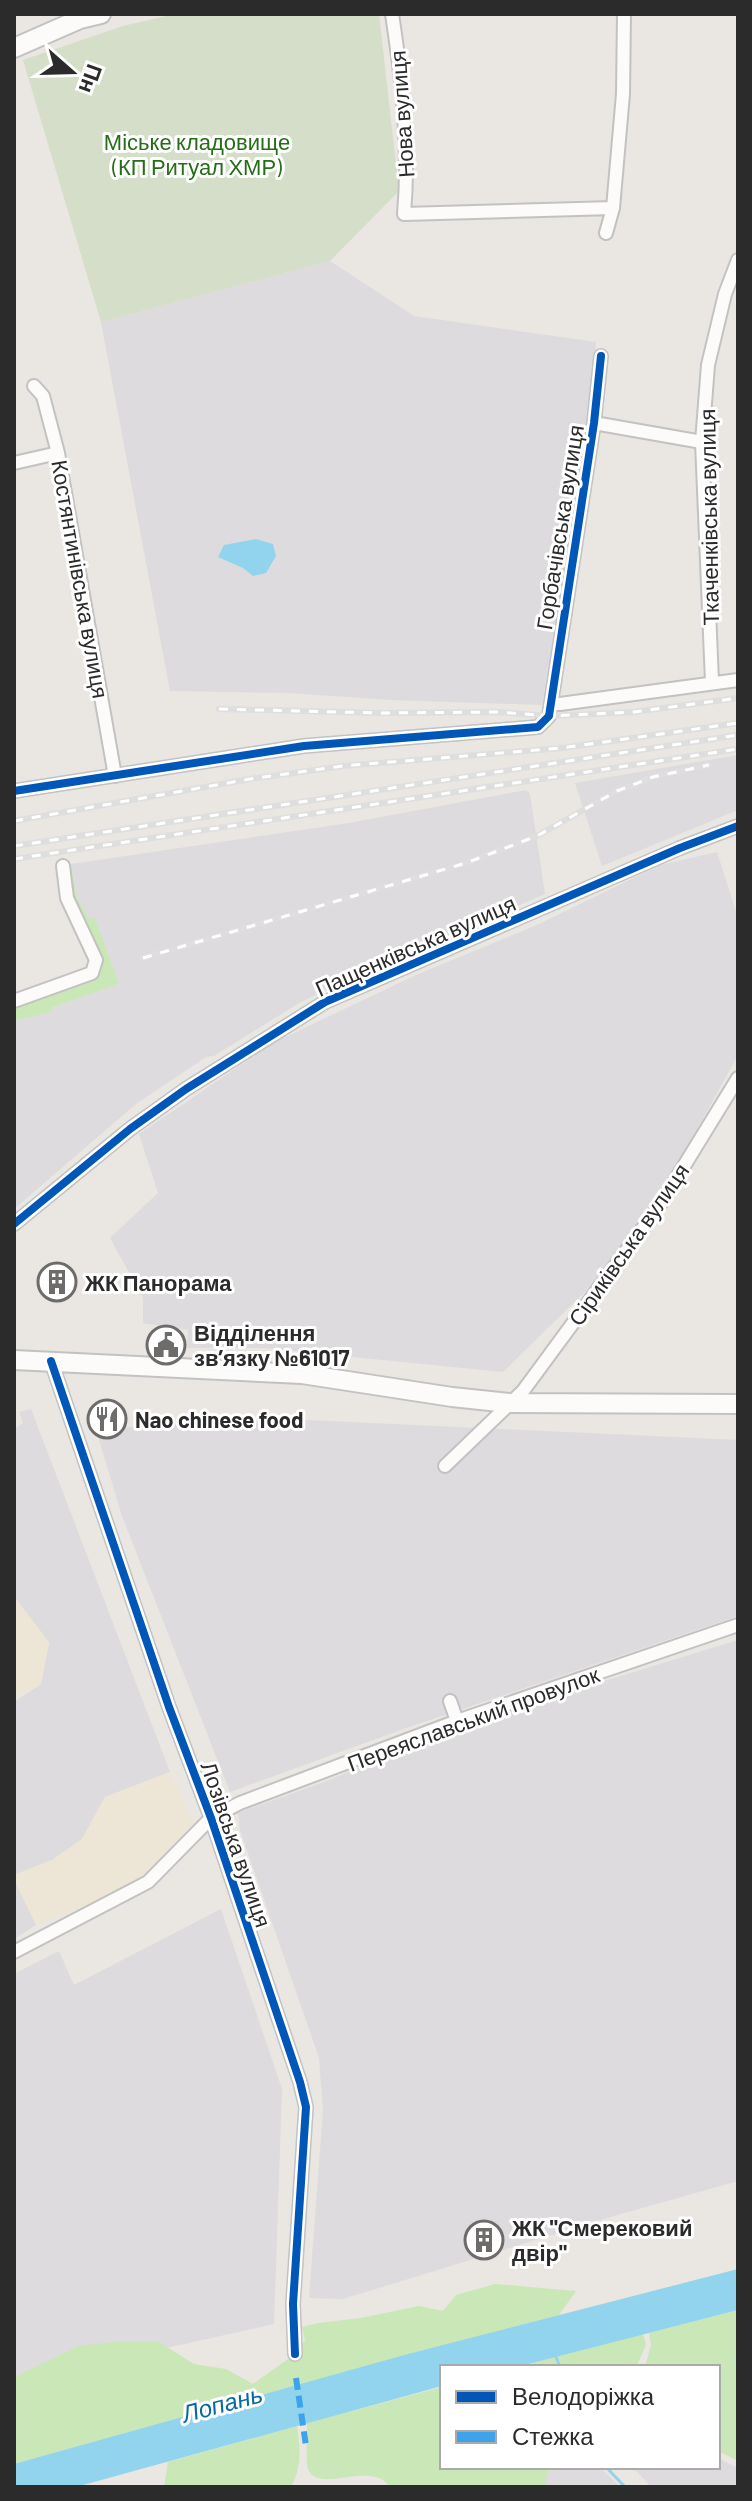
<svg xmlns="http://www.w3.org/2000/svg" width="752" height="2501" font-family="Barlow,sans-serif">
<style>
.industrial{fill:#dddbdd}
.education{fill:#ede5d5}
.green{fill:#cae7b8}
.cemetery{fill:#d5dec8}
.water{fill:#92d4ee}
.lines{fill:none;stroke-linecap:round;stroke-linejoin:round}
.stream{stroke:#92d4ee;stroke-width:3}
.street-casing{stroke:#c3c2c2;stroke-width:16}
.secondary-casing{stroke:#c3c2c2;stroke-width:22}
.street{stroke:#fcfbfa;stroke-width:12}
.secondary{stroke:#fcfbfa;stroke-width:18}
.rail-casing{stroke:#dededf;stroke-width:6}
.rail{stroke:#fff;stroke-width:3;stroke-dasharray:9;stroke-linecap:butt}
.quiet{stroke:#3ea3eb;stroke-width:6;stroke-dasharray:12 6;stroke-linecap:butt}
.cycleway-casing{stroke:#fff;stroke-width:13}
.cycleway{stroke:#0057b8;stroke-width:8}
.labels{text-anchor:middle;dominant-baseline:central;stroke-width:6;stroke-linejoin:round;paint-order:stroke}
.street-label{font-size:22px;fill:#2b2b2b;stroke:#fff}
.park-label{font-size:22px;fill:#266d17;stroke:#fff}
.poi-label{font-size:22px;font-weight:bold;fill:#2b2b2b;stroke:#fff;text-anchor:start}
.water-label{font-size:24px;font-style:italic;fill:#0769a3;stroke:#fff}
</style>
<rect width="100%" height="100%" fill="#eae6e1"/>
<path class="industrial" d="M330,261L414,316L596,342L585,440L542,705L391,700L289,693L170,691L101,322Z
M738,755V810L602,866L575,783Z
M526,790L530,794L545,894L364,972L299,1003L214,1056L206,1057L136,1104L14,1209V1021L51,1012V1008L119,984L95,919L90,920L77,898L71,864L349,823Z
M717,852L738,918V1055L679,1162L598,1279L503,1372L263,1348H187L188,1330L143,1323V1298L110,1238L158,1193L139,1134L275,1042L416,975L537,925L660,865Z
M31,1409L170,1772L105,1797L82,1839L52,1860L14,1875V1702L41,1684L49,1643L14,1597V1429L23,1423L19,1412Z
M198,1415L738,1440V1616L406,1728L230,1792L122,1516L97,1433Z
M738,1640V2181L614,2216L343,2299L309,2298L323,2110L319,2058L240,1830L238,1813L324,1782L461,1725Z
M14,1879L36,1925L14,1939Z
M221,1909L282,2089L274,2324L14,2382V1974L59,1951L74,1985Z
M718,2458L738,2468V2487H651L633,2467H718Z
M554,2467H600L620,2487H546V2475Z"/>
<path class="education" d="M14,1596L49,1642L41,1684L26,1694L14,1692Z
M170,1772L193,1823L147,1874L99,1900L36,1925L14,1879V1875L52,1860L82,1839L105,1797Z"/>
<path class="green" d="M71,864L77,898L90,920L95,918L119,984L51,1008V1012L14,1021V1004L95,975L69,897L65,865Z
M495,2284L576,2291L559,2315L14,2464V2377L79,2346L113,2342H159L194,2364L226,2369L253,2384L295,2354L305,2340L302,2327L318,2323L361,2318L419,2306L443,2311L456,2295Z
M738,2310V2461L718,2451V2367H645L651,2345L649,2333Z
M643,2334L646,2345L636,2367H518Z
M442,2387V2467H554L546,2475V2487H390C371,2459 319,2495 308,2469C306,2464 307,2433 307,2423Z
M297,2426C300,2448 302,2467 291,2487H164L168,2462Z"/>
<path class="cemetery" d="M175,14H379L399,191L330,261L101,322L23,60L123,26Z"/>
<path class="water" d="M256,539L273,544L276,556L266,573L253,576L243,568L218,557L224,545Z
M738,2269V2310L517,2367H442V2386L76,2487H14V2464L408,2354Z"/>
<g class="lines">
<path class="stream" d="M556,2357L560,2367
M606,2467L625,2487"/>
<g class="street-casing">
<path id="street" d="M392,14C402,80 410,147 404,214L613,208
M606,233L613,208L623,94L624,14
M34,386L43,396L58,453L115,776
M594,423L702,442
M14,463L58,453
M712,682L702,442L708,365L725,294L738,260
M551,704H560L738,680
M14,791L304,746L538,727L549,716L594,423L601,356
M14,1001L92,973L96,960L67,898L63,866
M14,1224L130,1129L186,1089L325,1002L680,848L738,826
M51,1361L169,1707L211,1818L300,2082L306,2107L293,2304L295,2354
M445,1466L523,1391L660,1205L738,1078
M450,1701L457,1721
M14,1952L148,1882L211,1818L240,1803L457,1721L738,1625"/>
</g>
<g class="secondary-casing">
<path id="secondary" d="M14,48L80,19L101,14
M14,1360L302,1374L452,1397L509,1403L738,1404"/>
</g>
<use href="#street" class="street"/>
<use href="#secondary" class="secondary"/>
<g class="rail-casing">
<path id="rail" d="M219,709L380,713L498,712L549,716L634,712L738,698
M14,821L250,779L343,766L562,748L738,723
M14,846L738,735
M14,859L738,749
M143,958L466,863L537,836L617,791L653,777L709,765"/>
</g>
<use href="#rail" class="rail"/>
<path class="quiet" d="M296,2378L306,2446"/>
<g class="cycleway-casing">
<path id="cycleway" d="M14,791L304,746L538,727L549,716L594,423L601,356
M14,1224L130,1129L186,1089L325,1002L680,848L738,826
M51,1361L169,1707L211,1818L300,2082L306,2107L293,2304L295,2354"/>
</g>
<use href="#cycleway" class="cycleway"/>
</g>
<defs>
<g id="building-ring" transform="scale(2)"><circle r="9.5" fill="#fff" stroke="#6e6c6b" stroke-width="1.5"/><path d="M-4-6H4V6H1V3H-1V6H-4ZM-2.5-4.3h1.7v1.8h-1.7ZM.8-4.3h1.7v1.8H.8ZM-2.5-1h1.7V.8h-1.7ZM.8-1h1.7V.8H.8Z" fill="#6e6c6b"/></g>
<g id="civic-ring" transform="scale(2)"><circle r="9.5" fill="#fff" stroke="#6e6c6b" stroke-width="1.5"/><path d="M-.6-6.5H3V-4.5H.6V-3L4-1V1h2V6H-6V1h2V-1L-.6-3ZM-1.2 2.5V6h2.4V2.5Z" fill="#6e6c6b"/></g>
<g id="restaurant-ring" transform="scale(2)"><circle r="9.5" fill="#fff" stroke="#6e6c6b" stroke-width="1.5"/><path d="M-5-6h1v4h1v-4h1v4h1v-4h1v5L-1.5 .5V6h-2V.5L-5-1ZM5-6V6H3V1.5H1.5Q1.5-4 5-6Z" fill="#6e6c6b"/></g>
</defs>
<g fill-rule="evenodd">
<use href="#building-ring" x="57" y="1282"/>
<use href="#civic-ring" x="166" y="1345"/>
<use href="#restaurant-ring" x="107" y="1419"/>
<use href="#building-ring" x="484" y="2240"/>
</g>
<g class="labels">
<g class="street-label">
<text transform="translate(401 114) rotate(-94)">Нова вулиця</text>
<text transform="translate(708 517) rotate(-91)">Ткаченківська вулиця</text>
<text transform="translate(559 527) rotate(-81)">Горбачівська вулиця</text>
<text transform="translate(81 579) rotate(80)">Костянтинівська вулиця</text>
<text transform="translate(415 945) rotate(-24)">Пащенківська вулиця</text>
<text transform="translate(628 1244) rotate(-55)">Сіриківська вулиця</text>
<text transform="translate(473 1718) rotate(-20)">Переяславський провулок</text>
<text transform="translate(237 1844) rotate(71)">Лозівська вулиця</text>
</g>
<g class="park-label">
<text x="197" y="141">Міське кладовище<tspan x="197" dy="25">(КП Ритуал ХМР)</tspan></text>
</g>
<g class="poi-label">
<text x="85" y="1282">ЖК Панорама</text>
<text x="194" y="1332">Відділення<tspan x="194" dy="25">зв’язку №61017</tspan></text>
<text x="135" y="1419">Nao chinese food</text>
<text x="512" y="2227">ЖК "Смерековий<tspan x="512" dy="25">двір"</tspan></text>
</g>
<g class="water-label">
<text transform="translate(222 2403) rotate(-15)">Лопань</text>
</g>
</g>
<rect width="752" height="2501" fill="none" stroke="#2b2b2b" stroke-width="32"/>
<rect x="440" y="2365" width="280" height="104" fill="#ffffff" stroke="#aaaaaa" stroke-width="2"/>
<rect x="456" y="2391" width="40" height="12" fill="#0057b8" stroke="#aaaaaa" stroke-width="2"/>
<text x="512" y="2405" font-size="24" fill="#2b2b2b">Велодоріжка</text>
<rect x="456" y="2431" width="40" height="12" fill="#3ea3eb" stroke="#aaaaaa" stroke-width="2"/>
<text x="512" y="2445" font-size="24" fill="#2b2b2b">Стежка</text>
<g transform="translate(72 72) rotate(110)" stroke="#ffffff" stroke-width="6" paint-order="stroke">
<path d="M0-6L14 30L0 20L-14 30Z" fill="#2b2b2b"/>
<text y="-12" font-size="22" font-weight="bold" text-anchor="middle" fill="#2b2b2b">Пн</text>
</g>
</svg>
